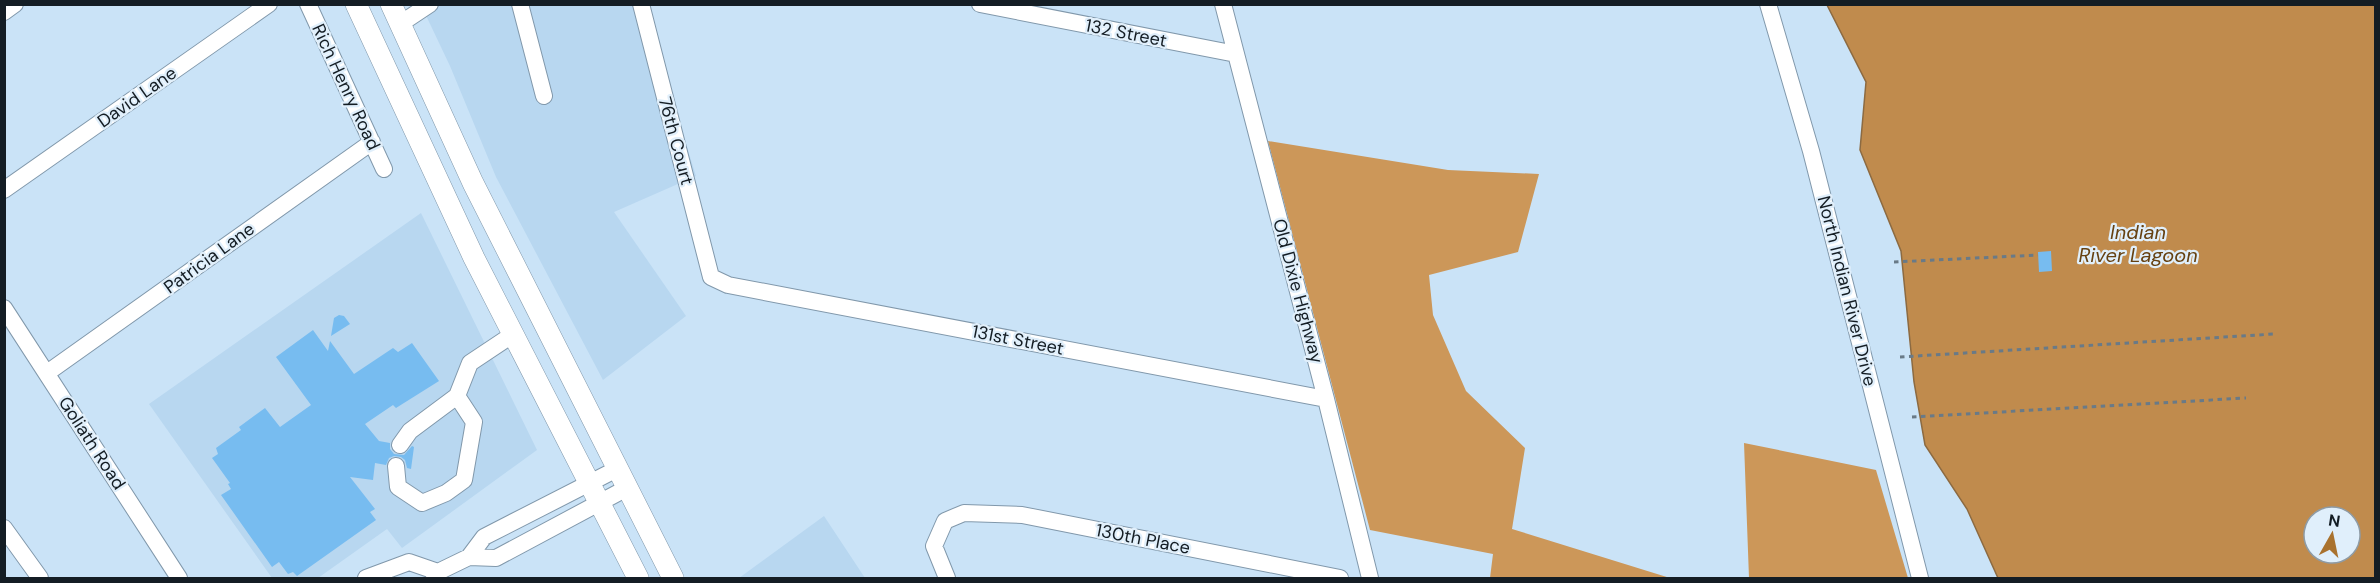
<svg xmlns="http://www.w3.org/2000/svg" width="2380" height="583" font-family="'DM Sans',sans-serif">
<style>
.built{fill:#b8d7f0}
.forest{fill:#cc9759}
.water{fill:#c08b4d;stroke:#8c6a41;stroke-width:1.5;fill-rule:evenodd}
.building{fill:#77bcf0}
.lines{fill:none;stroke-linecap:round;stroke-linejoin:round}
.minor-casing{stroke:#8198ab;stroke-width:18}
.major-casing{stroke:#8198ab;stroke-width:22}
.path{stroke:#697a87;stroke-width:3;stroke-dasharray:4.5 4.5;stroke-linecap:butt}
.minor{stroke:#fff;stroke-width:16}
.major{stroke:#fff;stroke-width:21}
.labels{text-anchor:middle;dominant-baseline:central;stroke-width:4.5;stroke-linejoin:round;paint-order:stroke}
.street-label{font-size:18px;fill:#141d24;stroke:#e0effb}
.water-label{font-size:20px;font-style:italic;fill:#664111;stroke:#e0effb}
</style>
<rect width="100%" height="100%" fill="#cae3f7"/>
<path class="built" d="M421,5H643L696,176L614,212L686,316L603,380L496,177L450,66Z
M421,213L537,450L402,548L387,529L318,578H272L149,404Z
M824,516L865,578H739Z"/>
<path class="forest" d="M1268,141L1448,170L1539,174L1518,252L1429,275L1433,315L1466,391L1525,448L1512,529L1670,578H1490L1493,554L1370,530Z
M1744,443L1876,470L1908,578H1749Z"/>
<path class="water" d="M1827,5H2375V578H1998L1967,509L1925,445L1914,382L1901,251L1860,150L1866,82ZM2314,517H2350V553H2314Z"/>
<path class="building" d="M2051,251L2052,271L2039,272L2038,252Z
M339,315L344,316L350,324L331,336L334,318Z
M313,330L328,351L330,341L354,374L393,348L398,352L412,343L439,381L396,408L393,405L365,424L379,441L390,443V449L394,454L404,455L412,446L414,447L411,469L407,468L405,460L401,457L394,456L389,458L386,465L375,463L373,480L350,477L375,509L370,512L376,520L297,576L293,572L288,574L279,562L272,567L221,495L231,489L228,484L230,483L212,458L218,454L216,448L241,430L239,427L265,408L280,427L311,405L276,357Z"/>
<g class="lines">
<g class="minor-casing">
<path id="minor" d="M308,4L384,169
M520,4L544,96
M641,4L711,277L728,285L1326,399
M980,4L1236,54
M1223,4L1326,399L1370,578
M1768,4L1811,151L1920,578
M4,12L15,4
M400,24L430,4
M4,190L269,4
M4,308L179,578
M47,373L372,142
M400,445L410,431L457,396L470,363L512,335
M396,466L398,487L422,503L446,493L464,480L474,422L457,396
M4,528L40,578
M469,557L484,537L617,469
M366,578L409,562L438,572
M434,578L438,572L469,557L496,558L627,488
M947,578L934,546L945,521L964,513L1022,515L1340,578"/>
</g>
<g class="major-casing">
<path id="major" d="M356,4L474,258L638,578
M391,4L473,183L673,578"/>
</g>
<path class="path" d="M1894,262L2038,255
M1900,357L2274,334
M1912,417L2246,398"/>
<use href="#minor" class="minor"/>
<use href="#major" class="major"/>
</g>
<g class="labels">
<g class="street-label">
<text transform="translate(1126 33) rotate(11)">132 Street</text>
<text transform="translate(346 87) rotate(65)">Rich Henry Road</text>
<text transform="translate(137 97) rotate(-35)">David Lane</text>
<text transform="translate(676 141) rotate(75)">76th Court</text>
<text transform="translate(209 258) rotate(-36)">Patricia Lane</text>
<text transform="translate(1298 291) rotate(75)">Old Dixie Highway</text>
<text transform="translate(1847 291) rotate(76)">North Indian River Drive</text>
<text transform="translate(1018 340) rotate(11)">131st Street</text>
<text transform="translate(92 443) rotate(57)">Goliath Road</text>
<text transform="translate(1143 539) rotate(11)">130th Place</text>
</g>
<g class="water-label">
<text x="2138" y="232">Indian<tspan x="2138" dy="23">River Lagoon</tspan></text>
</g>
</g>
<rect width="2380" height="583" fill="none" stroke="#141d24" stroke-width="12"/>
<g transform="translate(2332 535) rotate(9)"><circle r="28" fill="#e0effb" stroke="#8e9ba5" stroke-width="1.5"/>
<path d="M0-4.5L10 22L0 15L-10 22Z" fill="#a9722e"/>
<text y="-9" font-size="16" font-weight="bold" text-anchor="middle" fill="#141d24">N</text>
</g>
</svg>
